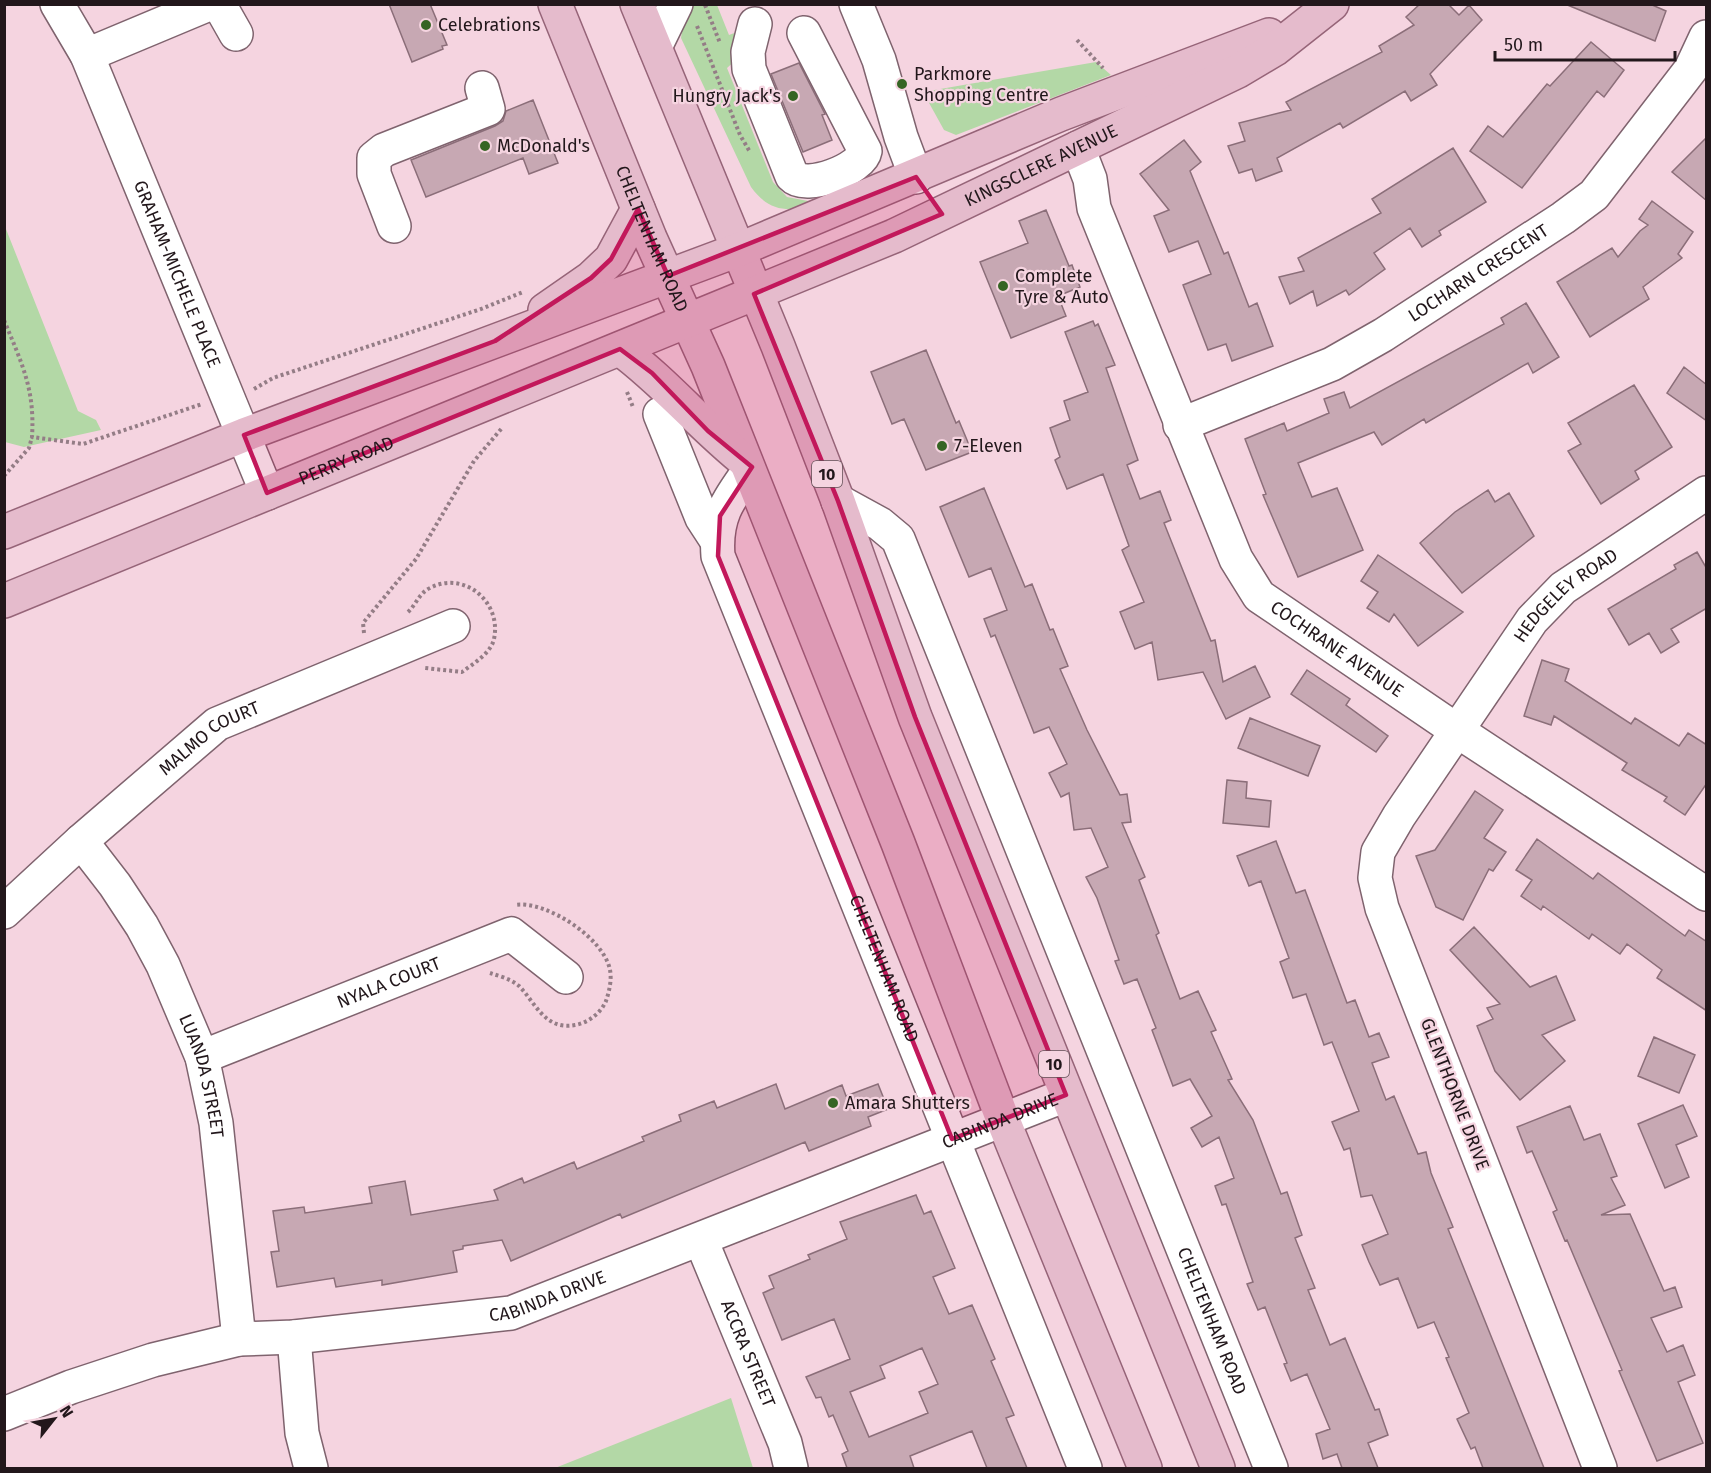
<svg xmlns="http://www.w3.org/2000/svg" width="1711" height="1473" font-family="'Fira Sans',sans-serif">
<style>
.green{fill:#b3d8a6}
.building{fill:#c7a8b3;stroke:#8b6e79;stroke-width:1.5;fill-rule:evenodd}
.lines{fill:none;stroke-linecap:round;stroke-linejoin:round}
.minor-casing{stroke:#7f636e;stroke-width:36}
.major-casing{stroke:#966478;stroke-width:36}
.path{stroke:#947d86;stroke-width:4;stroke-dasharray:3 3;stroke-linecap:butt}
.minor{stroke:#fff;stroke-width:33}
.major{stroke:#e5bbcc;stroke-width:33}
.marked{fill:#c2185b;fill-opacity:0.2;stroke:#c2185b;stroke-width:4.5;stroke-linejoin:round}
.poi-dot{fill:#366524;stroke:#f5d4e0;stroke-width:2}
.labels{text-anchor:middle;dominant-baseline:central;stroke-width:4.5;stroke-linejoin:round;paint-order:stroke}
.shield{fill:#f5d4e0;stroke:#615056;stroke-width:1.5}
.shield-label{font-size:16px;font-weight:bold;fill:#22171b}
.poi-label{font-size:18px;fill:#22171b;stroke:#f5d4e0;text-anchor:start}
.street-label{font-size:18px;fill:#22171b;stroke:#f5d4e0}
</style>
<rect width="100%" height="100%" fill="#f5d4e0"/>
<path class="green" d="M686,4L717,5L729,35L745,29L738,58L727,68L773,182L787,197L808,201V207C783,212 767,209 751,187L681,38Z
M1096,62L1111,75L956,135L944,130L923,92Z
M4,224L78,411L96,420L101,430L24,447L5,442Z
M731,1398L753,1468H555Z"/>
<path class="building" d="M389,4H430L447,45L442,46L443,49L412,62Z
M1420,4H1448L1459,15L1469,5L1482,20L1430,74L1437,85L1411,101L1405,91L1343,128L1340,123L1277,158L1282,171L1256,181L1252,169L1239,173L1228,146L1245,141L1239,123L1291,110L1286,102L1382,52L1379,46L1414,25L1406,17Z
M1565,4H1650L1666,11L1655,41Z
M1591,42L1624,70L1604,97L1597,91L1522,188L1470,151L1488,126L1503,137L1547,84L1550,86Z
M799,63L825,114L822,115L832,140L803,152L771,74Z
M533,100L558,163L529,174L523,158L426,197L411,160L495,126L503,121L506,111Z
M1707,137V201L1672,172Z
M1184,140L1201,162L1190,171L1224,254L1228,252L1249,307L1257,303L1273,346L1232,361L1226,344L1208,350L1183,285L1211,274L1198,241L1169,252L1154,216L1169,210L1140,174Z
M1453,148L1486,202L1439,231L1441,235L1422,247L1410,228L1374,253L1385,269L1349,295L1346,290L1317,306L1313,291L1290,304L1279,277L1304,271L1298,258L1381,213L1372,199Z
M1652,201L1693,232L1678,254L1682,258L1643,287L1649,299L1590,337L1557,282L1612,248L1618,257L1640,231L1648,225L1639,219Z
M1046,210L1069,266L1072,265L1080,287L1058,296L1066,316L1011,338L980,262L1028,243L1019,221Z
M1526,303L1559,357L1533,373L1528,363L1426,423L1424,419L1382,445L1374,432L1298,463L1312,497L1337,488L1363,550L1298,577L1263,495L1266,494L1245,439L1284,423L1287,431L1329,413L1324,399L1344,392L1350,408L1504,324L1501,318Z
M1093,321L1095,326L1098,324L1115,365L1106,368L1138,460L1127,465L1140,499L1160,491L1171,520L1164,523L1211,641L1215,640L1223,682L1255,666L1270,697L1226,719L1203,672L1158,680L1152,642L1135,649L1120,612L1144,602L1122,550L1129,546L1103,474L1067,489L1055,460L1060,457L1050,428L1070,420L1064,401L1088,392L1065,332Z
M926,350L956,423L959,421L972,452L926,470L904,419L892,424L871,372Z
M1684,367L1707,385V421L1667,393Z
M1634,385L1672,447L1635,471L1639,479L1601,504L1568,451L1581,444L1568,423Z
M984,488L1025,587L1032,584L1050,630L1053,629L1068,666L1060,669L1087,730L1120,795L1127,794L1131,822L1122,823L1145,877L1139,880L1159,933L1156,935L1180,999L1198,991L1216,1030L1211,1032L1232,1079L1228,1080L1253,1120L1281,1194L1287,1192L1302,1235L1295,1238L1315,1288L1308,1290L1330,1345L1345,1338L1375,1410L1379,1409L1388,1435L1368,1443L1378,1468H1342L1337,1454L1323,1459L1316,1434L1330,1429L1307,1374L1291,1381L1284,1364L1287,1363L1265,1307L1258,1310L1247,1284L1253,1282L1226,1204L1222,1205L1215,1186L1234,1178L1219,1137L1202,1147L1191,1128L1212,1116L1190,1079L1173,1086L1152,1030L1156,1028L1137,979L1124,984L1115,961L1119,960L1097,898L1086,877L1108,867L1091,828L1074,830L1069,793L1061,797L1049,773L1067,764L1049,727L1034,733L995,635L991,637L984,619L1007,610L991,568L969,577L940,507Z
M1488,490L1495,502L1509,493L1534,536L1462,593L1420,543L1455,512Z
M1697,552L1707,569V608L1671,629L1679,642L1661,653L1649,633L1629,645L1608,609L1676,569L1674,565Z
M1378,555L1463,612L1418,646L1394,614L1389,622L1367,608L1378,592L1361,581Z
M1542,660L1569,669L1565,681L1631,724L1635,718L1679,746L1688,733L1707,745V783L1685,815L1664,801L1667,797L1622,770L1627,763L1554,716L1551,725L1524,716Z
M1307,670L1350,699L1346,705L1388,736L1376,752L1291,694Z
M1250,718L1320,746L1308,776L1238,748Z
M1227,780L1247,782L1246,798L1271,801L1269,827L1223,823Z
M1475,791L1503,810L1484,838L1506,852L1493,871L1489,869L1463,920L1436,907L1416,856L1435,850Z
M1537,839L1593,879L1598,873L1685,936L1689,930L1707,942V1011L1657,978L1662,970L1627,944L1620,954L1592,934L1589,939L1543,906L1541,910L1521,896L1532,880L1516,870Z
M1276,841L1296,893L1305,890L1347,1003L1355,1000L1369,1037L1379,1033L1389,1057L1372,1063L1386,1100L1394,1096L1418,1154L1426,1152L1431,1173L1453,1227L1448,1229L1544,1468H1483L1475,1447L1471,1449L1457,1419L1469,1413L1446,1358L1449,1357L1434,1322L1418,1328L1398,1278L1380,1285L1369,1262L1362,1245L1388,1234L1372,1195L1361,1197L1350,1148L1344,1150L1332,1122L1359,1111L1332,1042L1324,1045L1306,994L1293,998L1280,962L1289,958L1261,881L1249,886L1237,856Z
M1474,927L1530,987L1556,976L1575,1020L1542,1035L1565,1061L1520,1100L1495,1071L1477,1026L1493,1019L1487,1008L1500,1004L1450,950Z
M1654,1037L1695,1055L1679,1093L1638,1076Z
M776,1084L785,1109L842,1085L846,1096L878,1084L888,1109L868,1117L871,1126L809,1151L805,1142L622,1218L620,1214L511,1261L502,1240L463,1246V1249L453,1251L457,1272L382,1285V1280L336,1287L334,1278L277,1287L271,1252L279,1251L273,1211L304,1207L305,1213L372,1203L369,1187L405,1181L411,1215L498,1200L494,1190L522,1178L524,1183L574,1162L577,1169L644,1141L642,1137L681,1121L679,1115L714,1101L717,1108Z
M1683,1105L1697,1136L1676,1145L1689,1177L1665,1188L1638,1124Z
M1570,1106L1584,1140L1600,1134L1617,1176L1611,1178L1625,1205L1601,1215L1630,1214L1664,1291L1675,1287L1682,1307L1651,1318L1667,1352L1683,1345L1695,1375L1678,1382L1703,1443L1657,1461L1619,1371L1622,1370L1567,1240L1565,1241L1553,1212L1557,1210L1532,1151L1527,1153L1517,1127Z
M916,1195L924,1214L931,1211L955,1268L933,1277L949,1314L972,1305L995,1359L991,1361L1014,1415L1006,1418L1027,1468H987L972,1431L910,1456L914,1468H847L842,1454L848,1451L833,1415L829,1417L821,1397L816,1398L806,1377L850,1359L834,1319L782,1340L763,1293L774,1288L769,1276L810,1259L808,1255L847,1239L840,1222ZM922,1348L938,1384L919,1392L928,1413L869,1437L850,1392L885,1378L880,1366Z"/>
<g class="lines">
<g class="minor-casing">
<g id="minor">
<path id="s1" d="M57,4L87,55L267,493"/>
<path d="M219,4L236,34"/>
<path d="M856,4L879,60L901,137L916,177"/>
<path d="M755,24L748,52L749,69L792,176C806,191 862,169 865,151L804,33"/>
<path d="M655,47L676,4"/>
<path d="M87,55L209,4"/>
<path id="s2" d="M1078,148L1090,179L1094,208L1236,559L1259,596L1456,730L1706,894"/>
<path d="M394,226L374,174V158L384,150L488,109L482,88"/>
<path d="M660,414L702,518L717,541"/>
<path id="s3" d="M1180,425L1332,364L1383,335L1563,218L1594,195L1691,69L1706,37"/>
<path id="s4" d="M749,471C727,501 715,518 718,556L1085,1468"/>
<path id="s5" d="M838,501L880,524L898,539L1271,1468"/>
<path id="s6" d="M81,841L115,885L142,926L163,965L202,1057L216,1123L239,1339"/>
<path id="s7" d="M4,912L81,841L217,724L453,626"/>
<path id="s8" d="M202,1057L511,934L566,977"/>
<path id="s9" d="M701,1240L785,1443L791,1468"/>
<path d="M294,1337L302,1433L311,1468"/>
<path id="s10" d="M4,1414L71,1387L153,1360L239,1339L294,1337L511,1313L1066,1095"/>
<path id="s11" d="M1600,1468L1382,908L1375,878L1378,852L1399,816L1532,620L1563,588L1706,493"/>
</g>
</g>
<g class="major-casing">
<g id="major">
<path id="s12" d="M555,4L650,238L708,366L898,843L1003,1120L1145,1468"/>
<path d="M637,4L778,346L838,501L915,717L1218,1468"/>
<path d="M545,310L591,278L611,259L638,209"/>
<path d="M620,349C665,382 701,426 745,461"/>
<path d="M4,532L244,435L738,250L1061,114L1269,35"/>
<path id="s13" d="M4,601L894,236L1238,71L1275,49L1332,4"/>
</g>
</g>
<path class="path" d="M705,5L720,43
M697,26L740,135L750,152
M1077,40L1103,68
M4,320C22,364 35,389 32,437L83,444L202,404
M254,389L273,378L481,309L523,292
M627,392L633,407
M4,476L29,448L32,437
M408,612C416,605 419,593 430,588C464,570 502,602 494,639C491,653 473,664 462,672L425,668
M364,633L363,623L416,559L474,461L502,428
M490,973C499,976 511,979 519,986C535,1002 545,1031 575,1025C588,1023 601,1013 606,1001C609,992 612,980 610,970C604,938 546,900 515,905"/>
<use href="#minor" class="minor"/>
<use href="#major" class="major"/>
</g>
<path class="marked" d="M916,177L942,214L754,294L838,501L915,717L1066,1095L952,1139L718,556L720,516L752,467L708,431L652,373L620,349L267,493L244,435L495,341L591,278L611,259L638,209L668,276Z"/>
<g class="poi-dot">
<circle cx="426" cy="25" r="6"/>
<circle cx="902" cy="84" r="6"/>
<circle cx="793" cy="96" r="6"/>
<circle cx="485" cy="146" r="6"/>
<circle cx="1003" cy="286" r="6"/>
<circle cx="942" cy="446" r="6"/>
<circle cx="833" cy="1103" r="6"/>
</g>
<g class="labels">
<g class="shield">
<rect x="812" y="461" width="30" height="26" rx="4.5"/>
<rect x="1039" y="1051" width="30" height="26" rx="4.5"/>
</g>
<g class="shield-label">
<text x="827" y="474">10</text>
<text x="1054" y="1064">10</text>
</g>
<g class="poi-label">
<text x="438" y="25">Celebrations</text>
<text x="914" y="74">Parkmore<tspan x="914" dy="21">Shopping Centre</tspan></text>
<text x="781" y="96" text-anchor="end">Hungry Jack's</text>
<text x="497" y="146">McDonald's</text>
<text x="1015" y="276">Complete<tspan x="1015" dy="21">Tyre &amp; Auto</tspan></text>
<text x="954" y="446">7-Eleven</text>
<text x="845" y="1103">Amara Shutters</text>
</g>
<g class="street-label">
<text stroke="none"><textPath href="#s13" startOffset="1125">KINGSCLERE AVENUE</textPath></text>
<text stroke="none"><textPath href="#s12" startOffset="254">CHELTENHAM ROAD</textPath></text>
<text stroke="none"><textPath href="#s3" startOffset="336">LOCHARN CRESCENT</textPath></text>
<text stroke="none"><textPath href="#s1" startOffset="296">GRAHAM-MICHELE PLACE</textPath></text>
<text stroke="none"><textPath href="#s13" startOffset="370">PERRY ROAD</textPath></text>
<text stroke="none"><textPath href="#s11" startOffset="978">HEDGELEY ROAD</textPath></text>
<text stroke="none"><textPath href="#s2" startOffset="579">COCHRANE AVENUE</textPath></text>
<text stroke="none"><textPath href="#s7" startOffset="270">MALMO COURT</textPath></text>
<text stroke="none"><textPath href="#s4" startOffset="538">CHELTENHAM ROAD</textPath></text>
<text stroke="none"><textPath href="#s8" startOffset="201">NYALA COURT</textPath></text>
<text stroke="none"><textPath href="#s6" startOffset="267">LUANDA STREET</textPath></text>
<text transform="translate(1455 1094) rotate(69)">GLENTHORNE DRIVE</text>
<text stroke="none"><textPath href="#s10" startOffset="1046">CABINDA DRIVE</textPath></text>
<text stroke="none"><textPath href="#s10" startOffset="560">CABINDA DRIVE</textPath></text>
<text stroke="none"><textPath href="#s5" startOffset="914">CHELTENHAM ROAD</textPath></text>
<text stroke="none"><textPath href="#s9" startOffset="123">ACCRA STREET</textPath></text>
</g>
</g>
<rect width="1711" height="1473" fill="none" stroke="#22171b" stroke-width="12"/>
<g transform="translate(54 1419) rotate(59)" stroke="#f5d4e0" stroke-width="4.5" paint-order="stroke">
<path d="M0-4.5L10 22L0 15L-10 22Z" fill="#22171b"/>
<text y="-9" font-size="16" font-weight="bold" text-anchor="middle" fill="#22171b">N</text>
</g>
<path d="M1495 51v9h180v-9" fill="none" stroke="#22171b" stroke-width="3"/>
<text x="1504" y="51" font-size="18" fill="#22171b" stroke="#f5d4e0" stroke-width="4.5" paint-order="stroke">50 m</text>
</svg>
